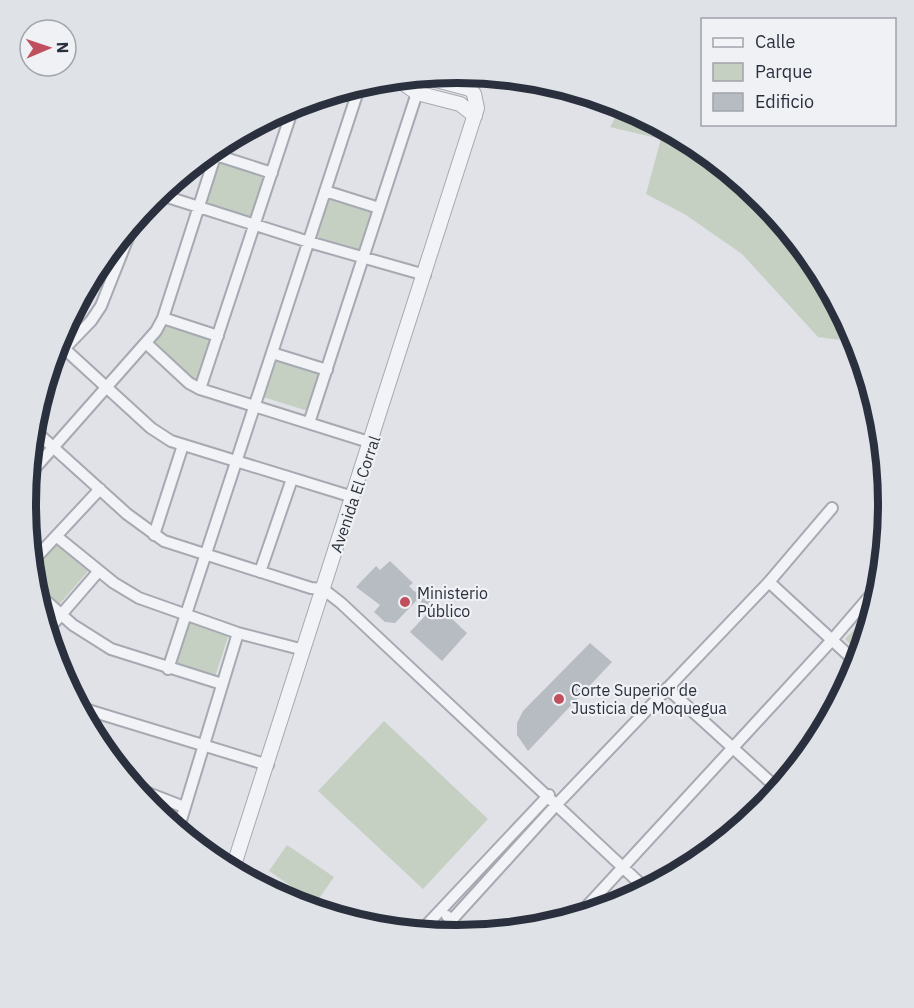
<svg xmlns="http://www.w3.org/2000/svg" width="914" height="1008" font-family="'IBM Plex Sans',sans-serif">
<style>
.green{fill:#c5d0c2}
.building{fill:#b7bcc3}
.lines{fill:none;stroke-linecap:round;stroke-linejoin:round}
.minor-casing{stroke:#a6a9b1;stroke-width:14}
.tertiary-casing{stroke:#a6a9b1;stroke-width:16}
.minor{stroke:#f2f3f6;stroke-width:10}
.tertiary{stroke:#f2f3f6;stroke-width:14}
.poi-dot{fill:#c1505f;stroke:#eff1f5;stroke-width:2}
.labels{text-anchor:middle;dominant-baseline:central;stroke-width:4.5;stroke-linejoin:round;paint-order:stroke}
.street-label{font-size:16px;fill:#2a303d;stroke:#eff1f5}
.poi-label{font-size:16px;fill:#2a303d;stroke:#eff1f5;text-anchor:start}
.rim{fill:none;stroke:#2a303d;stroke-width:8}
</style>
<rect width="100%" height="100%" fill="#e0e2e7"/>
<path class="green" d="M622,105L697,145L762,199L816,265L856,339L860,352L841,340L818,337L742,254L686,215L646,194L661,139L610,127Z
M218,159L267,176L253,220L203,206Z
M326,195L375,210L360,255L312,240Z
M165,323L214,339L199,385L152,344Z
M274,359L320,373L308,411L263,397Z
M56,541L89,570L57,607L34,586L32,570Z
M874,610L860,654L845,639Z
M189,620L229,634L214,680L174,668Z
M384,721L488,819L423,889L318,791Z
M142,797L180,809L174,827Z
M287,845L334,877L316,903L269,871Z"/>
<path class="building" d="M390,561L413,583L409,586L415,592L419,588L432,599L426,606L418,599L395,623L385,622L374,612L380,605L356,587L376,566L380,570Z
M436,604L467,633L442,661L410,632Z
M590,643L612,662L528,751L517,735V723L523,711Z"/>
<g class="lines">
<g class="minor-casing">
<path id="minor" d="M216,155L272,173
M325,191L379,208
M158,194L309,242L425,275
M163,318L218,336
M57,342L151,428L171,441L353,497
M147,344L189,383L200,389L372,443
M64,349L91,321L101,306L135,220
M272,353L327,370
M200,389L294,105
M309,423L417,93
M33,429L127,514L164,541L311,588L323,589L341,603L647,890
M28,476L156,331L163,318L219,144
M154,535L183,445
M56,536L114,583L139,598L238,633L304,650
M31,563L100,489
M260,572L292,479
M769,582L857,663
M35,591L73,625L111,649L222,684
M47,631L98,572
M168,669L360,85
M667,688L778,789
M78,707L268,765
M135,788L184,807
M178,830L238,633
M209,856L235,864
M447,916L466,935
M578,916L832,640L881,583
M420,932L549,795
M439,934L557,804L769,582L832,508"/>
</g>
<g class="tertiary-casing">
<path id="tertiary" d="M396,78L417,93L460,104L475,116
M232,871L477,108L474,94L470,89L421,76"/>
</g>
<use href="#minor" class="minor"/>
<use href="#tertiary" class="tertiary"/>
</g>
<g class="poi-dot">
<circle cx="405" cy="602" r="6"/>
<circle cx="559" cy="699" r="6"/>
</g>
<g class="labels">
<g class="street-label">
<text transform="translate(355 494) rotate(-71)">Avenida El Corral</text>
</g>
<g class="poi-label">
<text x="417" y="593">Ministerio<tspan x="417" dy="18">Público</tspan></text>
<text x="571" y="690">Corte Superior de<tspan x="571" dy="18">Justicia de Moquegua</tspan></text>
</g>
</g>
<path d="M0 0H914V1008H0ZM36 504a421 421 0 1 1 842 0a421 421 0 1 1-842 0Z" fill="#dfe2e6" fill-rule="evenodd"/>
<path class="rim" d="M36 504a421 421 0 1 1 842 0a421 421 0 1 1-842 0Z"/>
<rect x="701" y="18" width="195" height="108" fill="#eff1f5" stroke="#a0a4ab" stroke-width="1.5"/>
<rect x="713" y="38" width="30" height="9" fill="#f2f3f6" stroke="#a0a4ab" stroke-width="1.5"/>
<text x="755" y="48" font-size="18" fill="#2a303d">Calle</text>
<rect x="713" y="63" width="30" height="18" fill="#c5d0c2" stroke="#a0a4ab" stroke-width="1.5"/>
<text x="755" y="78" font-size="18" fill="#2a303d">Parque</text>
<rect x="713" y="93" width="30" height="18" fill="#b7bcc3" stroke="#a0a4ab" stroke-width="1.5"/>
<text x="755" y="108" font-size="18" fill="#2a303d">Edificio</text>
<g transform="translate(48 48) rotate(88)"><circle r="28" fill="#eff1f5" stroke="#a0a4ab" stroke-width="1.5"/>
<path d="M0-4.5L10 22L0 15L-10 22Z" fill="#c1505f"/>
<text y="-9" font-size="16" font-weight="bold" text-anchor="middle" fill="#2a303d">N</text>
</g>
</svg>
